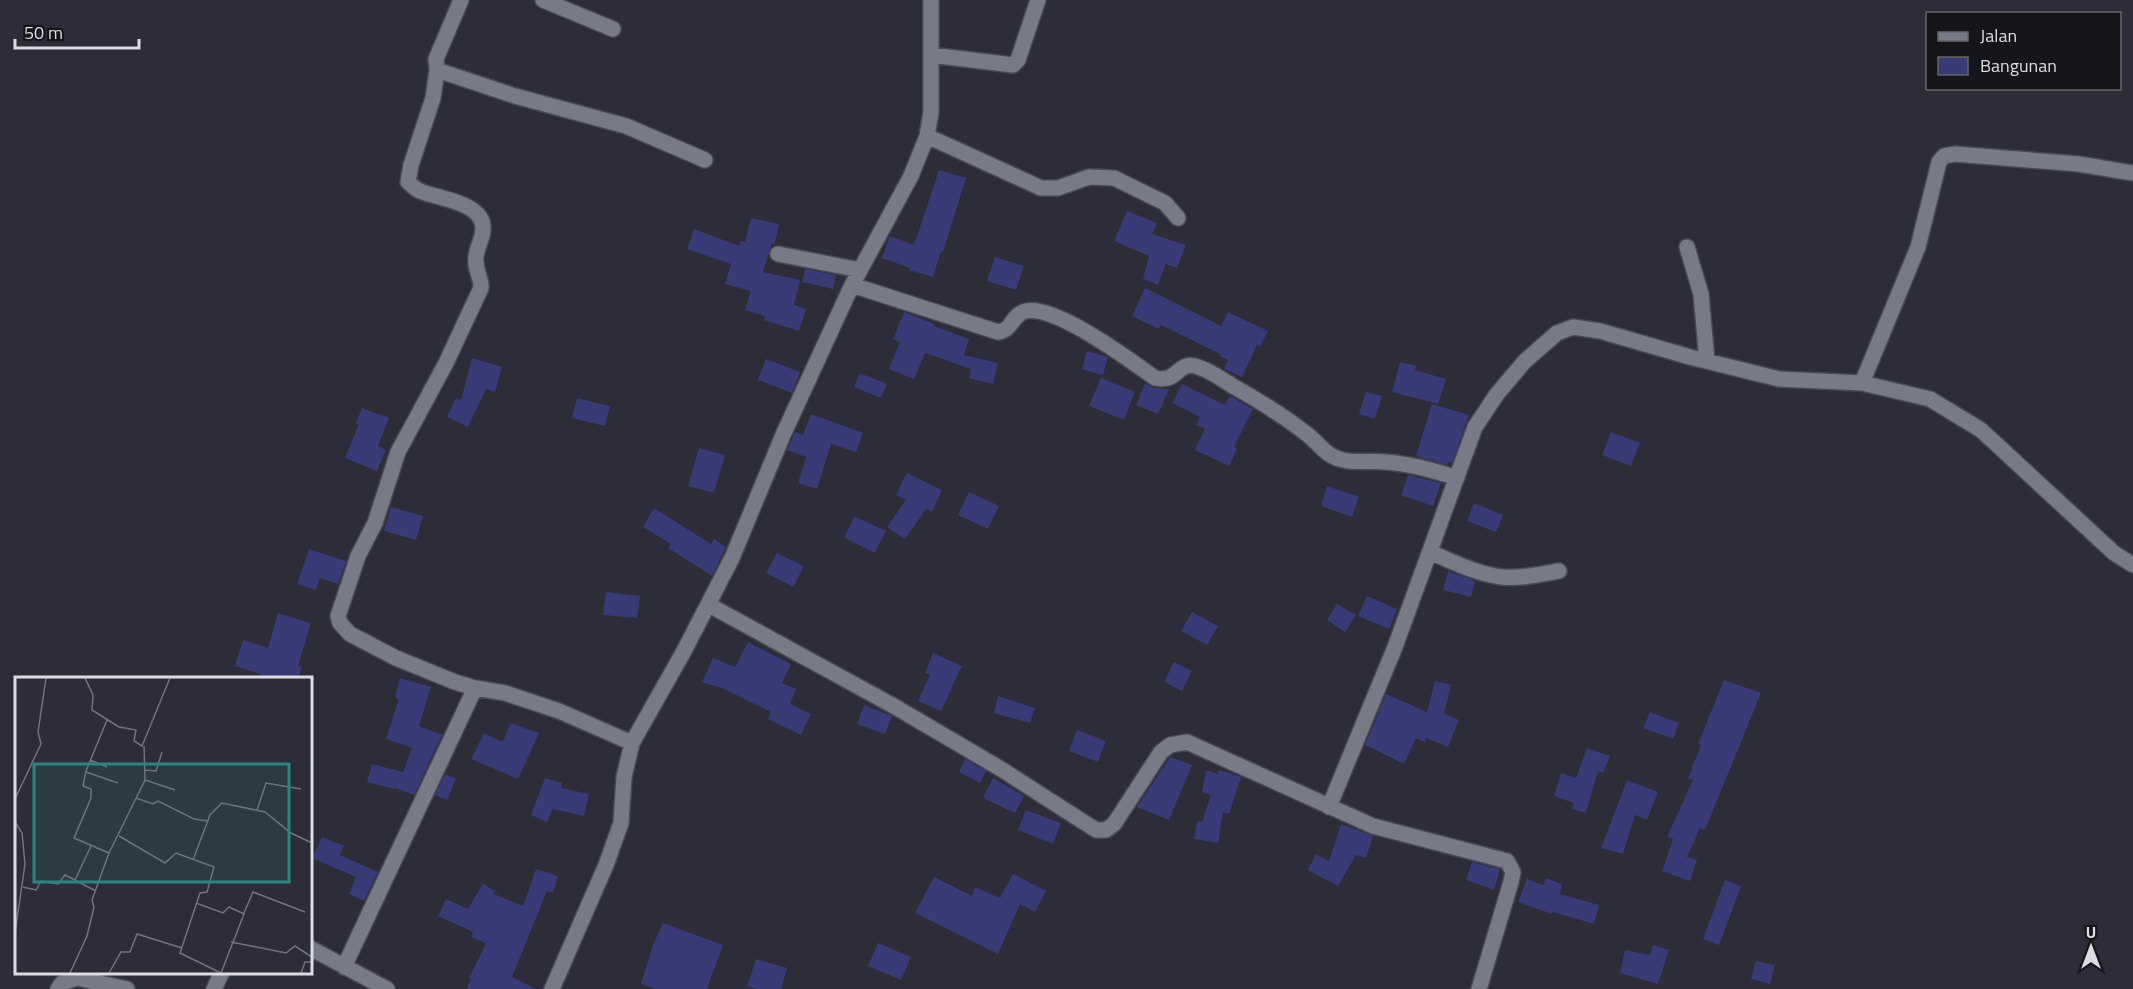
<svg xmlns="http://www.w3.org/2000/svg" width="2133" height="989" font-family="'Titillium Web',sans-serif">
<style>
.building{fill:#383b75}
.lines{fill:none;stroke-linecap:round;stroke-linejoin:round}
.minor-casing{stroke:#484a52;stroke-width:18}
.minor{stroke:#787a87;stroke-width:15}
.inset-road{fill:none;stroke:#72737d;stroke-width:1.5}
.view{fill:#2e8580;fill-opacity:0.15;stroke:#2e8580;stroke-width:3}
.inset-edge{fill:none;stroke:#dcdde4;stroke-width:3}
</style>
<rect width="100%" height="100%" fill="#2c2d38"/>
<path class="building" d="M939,170L966,178L943,252L941,251L933,277L909,270L910,268L882,258L890,236L914,245Z
M1127,211L1157,223L1152,234L1186,245L1177,268L1166,264L1158,285L1143,279L1149,256L1114,241Z
M751,218L779,224L775,244L772,243L769,252L763,272L800,280L794,305L806,309L799,331L764,320L765,316L745,310L751,291L725,284L731,264L687,249L694,229L739,246L741,241L745,242Z
M995,257L1024,266L1016,290L987,281Z
M805,269L836,275L833,289L802,282Z
M1145,288L1221,326L1228,312L1268,331L1260,347L1257,345L1242,377L1224,369L1228,360L1220,356V354L1161,325L1159,329L1132,316Z
M904,312L934,324V326L969,339L964,355L998,363L993,384L969,378L971,369L925,353L914,379L889,369L900,342L893,339Z
M1087,351L1108,357L1103,375L1082,369Z
M472,358L502,367L495,392L486,389L468,427L447,417L456,398L461,400Z
M766,359L800,372L792,393L758,380Z
M1400,362L1416,366L1415,370L1446,379L1438,404L1392,392Z
M860,373L887,384L881,398L854,387Z
M1101,378L1135,392L1124,420L1089,406Z
M1145,383L1153,388L1169,389L1158,414L1136,405Z
M1182,384L1225,405L1230,396L1253,409L1234,447L1237,449L1229,466L1195,450L1205,429L1196,425L1200,417L1172,403Z
M1366,392L1382,396L1375,419L1359,414Z
M577,398L610,406L605,426L572,418Z
M1432,404L1469,415L1452,463L1448,462L1447,465L1416,456Z
M362,408L389,418L378,446L386,450L377,471L345,458L359,424L356,423Z
M811,414L863,433L856,452L831,444L817,489L798,483L806,457L787,450L795,432L803,435Z
M1611,432L1640,443L1631,466L1602,455Z
M699,448L725,455L714,493L688,486Z
M907,473L942,490L932,512L926,509L905,539L887,527L906,500L896,495Z
M1408,475L1441,483L1433,506L1401,495Z
M1327,486L1359,497L1352,517L1321,506Z
M969,492L999,506L988,529L958,515Z
M1474,503L1503,515L1496,532L1467,521Z
M391,507L423,516L416,540L384,531Z
M654,508L711,544L714,539L726,547L712,576L668,548L671,544L643,527Z
M854,516L886,531L875,553L844,538Z
M309,549L346,561L338,584L320,578L316,590L297,584Z
M777,553L804,566L793,587L766,573Z
M1448,571L1475,581L1471,597L1443,590Z
M606,592L640,596L637,618L603,615Z
M1367,596L1397,609L1389,629L1358,616Z
M1337,604L1356,615L1345,632L1327,620Z
M1192,612L1218,626L1207,645L1181,631Z
M278,613L311,623L298,666L302,667L298,678H259L260,674L235,666L243,640L268,648Z
M748,642L791,664L782,683L796,689L790,704L811,714L801,735L768,719L771,712L724,689L702,682L713,658L735,667Z
M933,653L962,666L941,711L918,701L930,675L925,673Z
M1174,662L1192,671L1182,691L1164,682Z
M400,678L431,687L419,726L442,735L414,795L395,788L394,789L367,782L372,764L403,772L412,748L386,739L399,699L395,698Z
M1724,680L1761,693L1705,830L1700,828L1687,857L1697,860L1690,881L1662,871L1673,839L1667,837L1693,780L1688,778L1701,745L1698,744Z
M1435,681L1451,685L1444,714L1459,720L1448,747L1426,738L1425,742L1416,738L1404,764L1365,745L1386,694L1427,712Z
M998,696L1035,708L1030,723L994,713Z
M864,705L892,716L885,734L857,724Z
M1650,712L1679,723L1673,739L1643,728Z
M510,723L539,733L518,779L471,759L484,733L503,742Z
M1077,730L1106,741L1098,762L1069,751Z
M1587,748L1610,756L1603,773L1598,771L1586,813L1572,809L1574,803L1554,796L1561,773L1576,778Z
M1170,757L1192,765L1169,820L1137,807Z
M965,759L986,771L980,783L959,772Z
M1206,770L1217,774L1219,770L1241,777L1229,814L1223,812L1218,843L1194,839L1197,821L1202,822L1211,795L1202,792Z
M445,774L456,779L447,800L435,795Z
M545,778L562,783L561,788L589,794L584,816L553,809L547,822L531,815Z
M993,778L1024,796L1015,813L983,798Z
M1627,780L1658,792L1647,820L1635,815L1623,854L1601,848Z
M1026,810L1061,823L1053,844L1018,830Z
M1341,824L1373,836L1366,858L1356,855L1338,886L1308,870L1316,854L1329,861Z
M322,837L344,846L340,855L378,872L364,901L349,894L356,877L312,858Z
M1472,862L1500,869L1494,890L1466,880Z
M536,869L558,876L553,893L547,891L512,977L536,989H466L471,979L469,978L486,943L471,937L473,932L438,916L446,899L468,909L483,884L495,891L494,894L523,906Z
M1013,874L1046,891L1035,912L1020,904L998,954L915,913L934,877L972,896L975,887L1000,898Z
M1546,878L1562,884L1560,894L1599,905L1594,924L1553,912L1552,914L1518,902L1527,879L1543,885Z
M1725,880L1741,886L1719,945L1703,939Z
M663,923L723,945L707,989H656L641,984L653,945Z
M878,943L911,957L901,980L868,966Z
M1653,945L1669,950L1658,984L1620,973L1625,950L1650,955Z
M756,959L787,968L781,989H756L747,986Z
M1756,961L1775,965L1770,984L1751,979Z"/>
<g class="lines">
<g class="minor-casing">
<path id="minor" d="M461,0L436,59L437,70L433,98L411,165L408,182C412,185 415,189 420,191C438,199 484,202 483,229C483,238 477,247 476,256C474,271 482,277 481,288L446,363L398,452L375,523L358,556L338,616L340,623L350,634L396,658L455,682L475,688L505,693L559,711L632,743
M543,0L613,29
M931,55L1013,65L1018,60L1038,0
M437,70L515,96L626,126L705,160
M927,136L1041,188H1058L1089,177L1114,178L1165,203L1178,218
M1687,247L1701,294L1707,361
M778,254L860,270
M852,285L998,332C1012,331 1012,314 1026,311C1056,305 1130,360 1155,378C1179,383 1176,362 1195,366C1208,369 1220,378 1231,385C1258,400 1284,416 1308,435C1316,441 1323,451 1332,456C1349,465 1367,460 1386,462C1411,464 1433,470 1457,478
M1862,383L1918,247L1939,162L1944,156L1955,154L2079,164L2133,173
M1430,552C1453,562 1477,574 1502,577C1521,579 1541,574 1559,571
M709,605L892,705L1001,769L1096,830H1106L1114,824L1161,752L1170,745L1187,742L1373,826L1507,861L1513,872L1511,882L1479,989
M1329,807L1395,647L1475,427L1497,394L1525,361L1557,333L1573,327L1600,331L1690,357L1779,379L1862,383L1930,399L1981,430L2114,553L2133,565
M310,948L387,989
M344,967L475,688
M58,989L62,983L77,978L127,989
M214,989L222,972
M552,989L606,865L621,823L624,777L632,743L684,651L732,558L783,435L852,285L911,176L927,136L931,112V0"/>
</g>
<use href="#minor" class="minor"/>
</g>
<g transform="translate(15 677)">
<rect width="297" height="297" fill="#2c2d38"/>
<path class="inset-road" d="M70,1L78,18L77,33L104,50L121,53L119,64L127,69L155,1M92,43L71,94L68,109L76,112V121L59,161L94,176M75,83L92,90M130,93L141,94L147,75M71,95L103,106M130,103L160,113M121,121L138,127L143,124L179,142L193,144M0,122L26,67L23,55L31,1M242,133L251,106L286,112M0,145L7,156L10,187L0,256M104,159L150,186L161,176L199,190L192,215L185,216L165,276L206,296M178,183L195,138L207,126L250,135L276,156L297,166M60,203L76,169M8,210L21,213L26,204L43,207L50,198L81,214M181,226L208,236L214,230L229,237L206,296M229,236L238,215L290,235M216,265L271,276L280,269L297,280M55,296L72,259L79,230L77,223L94,176L130,103L129,69M94,296L106,275H115L122,257L167,271M286,296L290,285H297"/>
<path class="view" d="M19,87H274V205H19Z"/>
<rect width="297" height="297" class="inset-edge"/>
</g>
<rect x="1926" y="12" width="195" height="78" fill="#15161b" stroke="#65666b" stroke-width="1.5"/>
<rect x="1938" y="32" width="30" height="9" fill="#787a87" stroke="#65666b" stroke-width="1.5"/>
<text x="1980" y="42" font-size="18" fill="#dcdde4">Jalan</text>
<rect x="1938" y="57" width="30" height="18" fill="#383b75" stroke="#65666b" stroke-width="1.5"/>
<text x="1980" y="72" font-size="18" fill="#dcdde4">Bangunan</text>
<g transform="translate(2091 947)" stroke="#15161b" stroke-width="4.5" paint-order="stroke">
<path d="M0-4.5L10 22L0 15L-10 22Z" fill="#dcdde4"/>
<text y="-9" font-size="16" font-weight="bold" text-anchor="middle" fill="#dcdde4">U</text>
</g>
<path d="M15 39v9h124v-9" fill="none" stroke="#dcdde4" stroke-width="3"/>
<text x="24" y="39" font-size="18" fill="#dcdde4" stroke="#15161b" stroke-width="4.5" paint-order="stroke">50 m</text>
</svg>
